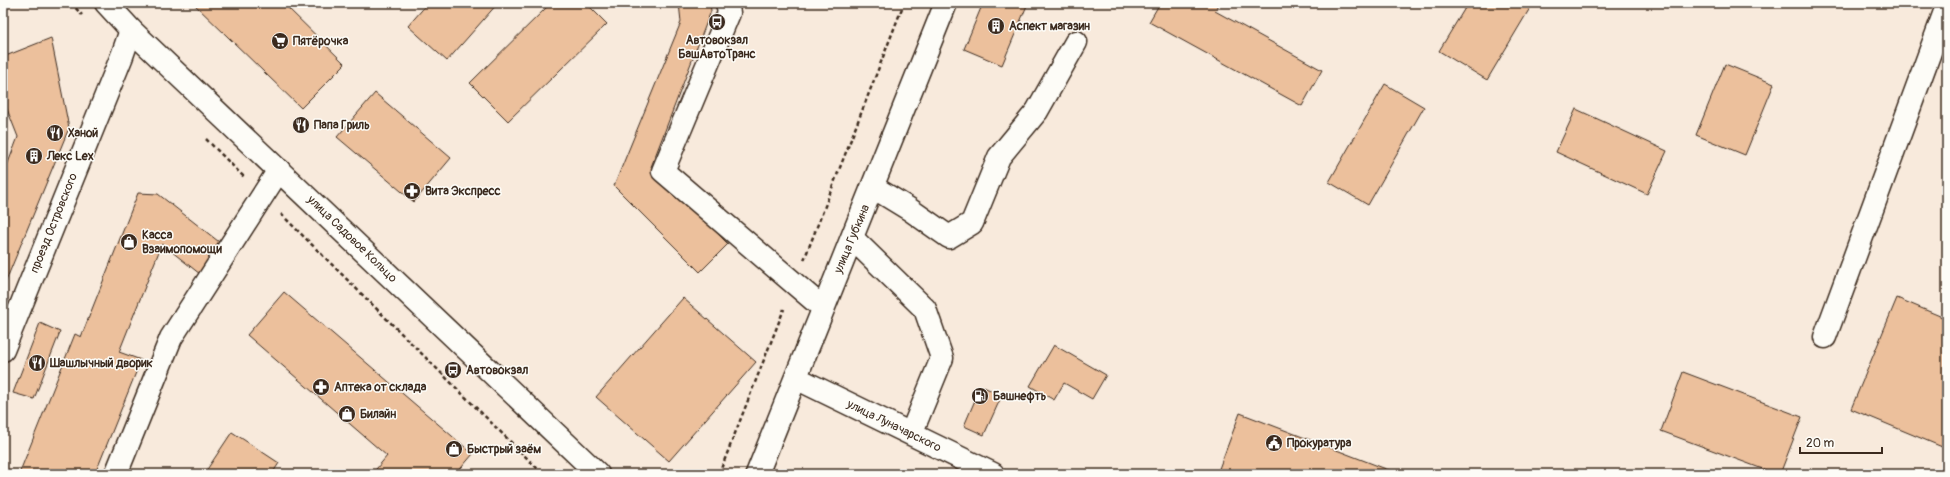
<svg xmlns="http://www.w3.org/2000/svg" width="1950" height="477" font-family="Pangolin,sans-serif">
<rect width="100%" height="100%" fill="#f8eadc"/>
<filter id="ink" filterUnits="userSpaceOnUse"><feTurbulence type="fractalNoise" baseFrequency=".025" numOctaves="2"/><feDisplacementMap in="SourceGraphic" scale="8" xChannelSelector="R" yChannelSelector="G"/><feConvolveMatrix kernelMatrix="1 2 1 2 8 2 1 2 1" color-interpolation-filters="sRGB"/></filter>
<g filter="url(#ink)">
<path fill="#ecc09c" stroke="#3b2a1e" d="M 193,3 L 283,3 L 345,64 L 301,108 Z
M 428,3 L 498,3 L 447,61 L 408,26 Z
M 551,3 L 586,3 L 607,24 L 508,121 L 470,83 Z
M 679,3 L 710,3 L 711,11 L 651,167 L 728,244 L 700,272 L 614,186 L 681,22 Z
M 983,3 L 1028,3 L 1002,65 L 964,49 Z
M 1160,3 L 1220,3 L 1215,11 L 1322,70 L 1302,106 L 1149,22 Z
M 1468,3 L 1533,3 L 1487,80 L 1439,51 Z
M 51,38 L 69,128 L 3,288 L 3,176 L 18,137 L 3,99 L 3,57 Z
M 1725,64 L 1774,84 L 1745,155 L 1696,135 Z
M 1385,84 L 1424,107 L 1368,205 L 1329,182 Z
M 375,93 L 451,158 L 414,202 L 337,137 Z
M 1576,109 L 1667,151 L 1647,194 L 1556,152 Z
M 138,193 L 158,194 L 223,245 L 200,274 L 162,244 L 119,352 L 141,360 L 95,474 L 19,474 L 75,334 L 81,337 Z
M 284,292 L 473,454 L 456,474 L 372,474 L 387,456 L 247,335 Z
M 683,298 L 756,362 L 669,461 L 596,397 Z
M 1897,298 L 1947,319 L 1947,449 L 1851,409 Z
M 40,323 L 60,332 L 34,399 L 13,393 Z
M 1054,345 L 1106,375 L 1092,399 L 1064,383 L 1054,400 L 1030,386 Z
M 1683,372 L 1802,417 L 1780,474 L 1776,474 L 1661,431 Z
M 981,386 L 1002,395 L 984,435 L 964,426 Z
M 1240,413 L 1399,474 L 1217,474 Z
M 232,432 L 279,463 L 272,474 L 204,474 Z"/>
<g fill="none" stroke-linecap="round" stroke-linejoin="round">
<g stroke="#3b2a1e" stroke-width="25">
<path id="minor" d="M 727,3 L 729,13 L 663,171 L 823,308
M 873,187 L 909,209 L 949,237 L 972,223 L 999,157 L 1037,111 L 1076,42
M 852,238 L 925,309 L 942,358 L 911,434
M 1825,337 L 1947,6
M 3,350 L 122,56 L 131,30
M 796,378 L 993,474
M 116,474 L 171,338 L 279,170
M 757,474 L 946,3"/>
</g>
<g stroke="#3b2a1e" stroke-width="25">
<path id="major" d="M 106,3 L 131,30 L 598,474"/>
</g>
<path stroke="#3b2a1e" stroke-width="2.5" stroke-dasharray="4 3" stroke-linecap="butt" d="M 71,3 L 82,15
M 206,139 L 245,178
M 281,214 L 543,474
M 804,260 L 904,3
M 719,474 L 784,309"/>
<use href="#minor" stroke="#fdfcf7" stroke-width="22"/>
<use href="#major" stroke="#fdfcf7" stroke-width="22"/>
</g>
</g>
<defs>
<g id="bus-disc" transform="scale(0.9)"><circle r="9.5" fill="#3b2a1e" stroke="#fdfcf7"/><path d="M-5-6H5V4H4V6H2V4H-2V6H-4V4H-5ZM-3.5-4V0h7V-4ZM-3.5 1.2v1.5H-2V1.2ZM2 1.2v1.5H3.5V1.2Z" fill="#fff"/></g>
<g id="building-disc" transform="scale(0.9)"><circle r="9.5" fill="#3b2a1e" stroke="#fdfcf7"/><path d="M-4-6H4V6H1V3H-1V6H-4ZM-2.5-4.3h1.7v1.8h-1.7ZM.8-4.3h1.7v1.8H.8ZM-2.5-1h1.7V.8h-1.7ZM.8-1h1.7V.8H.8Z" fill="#fff"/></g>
<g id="supermarket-disc" transform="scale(0.9)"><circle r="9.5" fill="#3b2a1e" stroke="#fdfcf7"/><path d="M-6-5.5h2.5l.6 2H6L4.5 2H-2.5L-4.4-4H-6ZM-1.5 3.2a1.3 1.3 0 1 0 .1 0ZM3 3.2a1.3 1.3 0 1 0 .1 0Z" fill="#fff"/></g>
<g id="restaurant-disc" transform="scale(0.9)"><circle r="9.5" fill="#3b2a1e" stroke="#fdfcf7"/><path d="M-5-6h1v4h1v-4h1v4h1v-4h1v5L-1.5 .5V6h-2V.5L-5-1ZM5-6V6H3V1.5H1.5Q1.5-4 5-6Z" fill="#fff"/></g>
<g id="pharmacy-disc" transform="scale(0.9)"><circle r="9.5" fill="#3b2a1e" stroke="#fdfcf7"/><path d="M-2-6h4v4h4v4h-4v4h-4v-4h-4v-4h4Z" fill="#fff"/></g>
<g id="shop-disc" transform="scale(0.9)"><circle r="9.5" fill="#3b2a1e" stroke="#fdfcf7"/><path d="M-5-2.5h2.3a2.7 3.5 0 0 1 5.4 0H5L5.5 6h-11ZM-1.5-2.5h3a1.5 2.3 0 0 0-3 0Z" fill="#fff"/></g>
<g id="fuel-disc" transform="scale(0.9)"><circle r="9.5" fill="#3b2a1e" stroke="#fdfcf7"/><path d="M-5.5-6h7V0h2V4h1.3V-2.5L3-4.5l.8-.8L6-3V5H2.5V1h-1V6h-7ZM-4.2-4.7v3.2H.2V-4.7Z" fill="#fff"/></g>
<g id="civic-disc" transform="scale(0.9)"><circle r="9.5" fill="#3b2a1e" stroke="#fdfcf7"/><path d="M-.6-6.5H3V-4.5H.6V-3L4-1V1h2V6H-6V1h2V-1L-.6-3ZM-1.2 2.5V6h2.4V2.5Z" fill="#fff"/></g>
</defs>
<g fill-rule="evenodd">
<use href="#bus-disc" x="717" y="22"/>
<use href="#building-disc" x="996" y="26"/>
<use href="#supermarket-disc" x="280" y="41"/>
<use href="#restaurant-disc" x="301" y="125"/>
<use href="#restaurant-disc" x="55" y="133"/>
<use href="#building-disc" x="34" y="156"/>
<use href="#pharmacy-disc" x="412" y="191"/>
<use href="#shop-disc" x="129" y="242"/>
<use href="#restaurant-disc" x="37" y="363"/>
<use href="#bus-disc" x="453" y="370"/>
<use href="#pharmacy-disc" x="321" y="387"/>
<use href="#fuel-disc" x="980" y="396"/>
<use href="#shop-disc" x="347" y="414"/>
<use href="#civic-disc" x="1274" y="443"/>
<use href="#shop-disc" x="454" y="449"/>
</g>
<g text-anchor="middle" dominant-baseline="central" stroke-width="3" stroke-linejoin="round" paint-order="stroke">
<g font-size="12" font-weight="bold" fill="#3b2a1e" stroke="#fdfcf7" text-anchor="start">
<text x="1009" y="26">Аспект магазин</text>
<text x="717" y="40" text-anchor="middle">Автовокзал<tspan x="717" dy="14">БашАвтоТранс</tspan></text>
<text x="293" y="41">Пятёрочка</text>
<text x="314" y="125">Папа Гриль</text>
<text x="68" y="133">Ханой</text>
<text x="47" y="156">Лекс Lex</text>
<text x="425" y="191">Вита Экспресс</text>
<text x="142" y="235">Касса<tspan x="142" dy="14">Взаимопомощи</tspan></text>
<text x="50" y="363">Шашлычный дворик</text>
<text x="466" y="370">Автовокзал</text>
<text x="334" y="387">Аптека от склада</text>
<text x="993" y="396">Башнефть</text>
<text x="360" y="414">Билайн</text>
<text x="1287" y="443">Прокуратура</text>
<text x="467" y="449">Быстрый заём</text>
</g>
<g font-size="12" fill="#3b2a1e" stroke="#fdfcf7">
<text transform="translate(54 223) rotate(-68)">проезд Островского</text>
<text transform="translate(352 239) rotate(44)">улица Садовое Кольцо</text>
<text transform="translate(852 239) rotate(-67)">улица Губкина</text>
<text transform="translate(894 426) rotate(26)">улица Луначарского</text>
</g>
</g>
<rect width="1950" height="477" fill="none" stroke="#fdfcf7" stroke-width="16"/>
<rect x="8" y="8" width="1934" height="461" fill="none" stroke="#3b2a1e" stroke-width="1.5" filter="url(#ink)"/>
<path d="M1800 447v6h82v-6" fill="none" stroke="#3b2a1e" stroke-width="2"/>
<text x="1806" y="447" font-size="12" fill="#3b2a1e" stroke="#fdfcf7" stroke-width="3" paint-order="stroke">20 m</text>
</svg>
